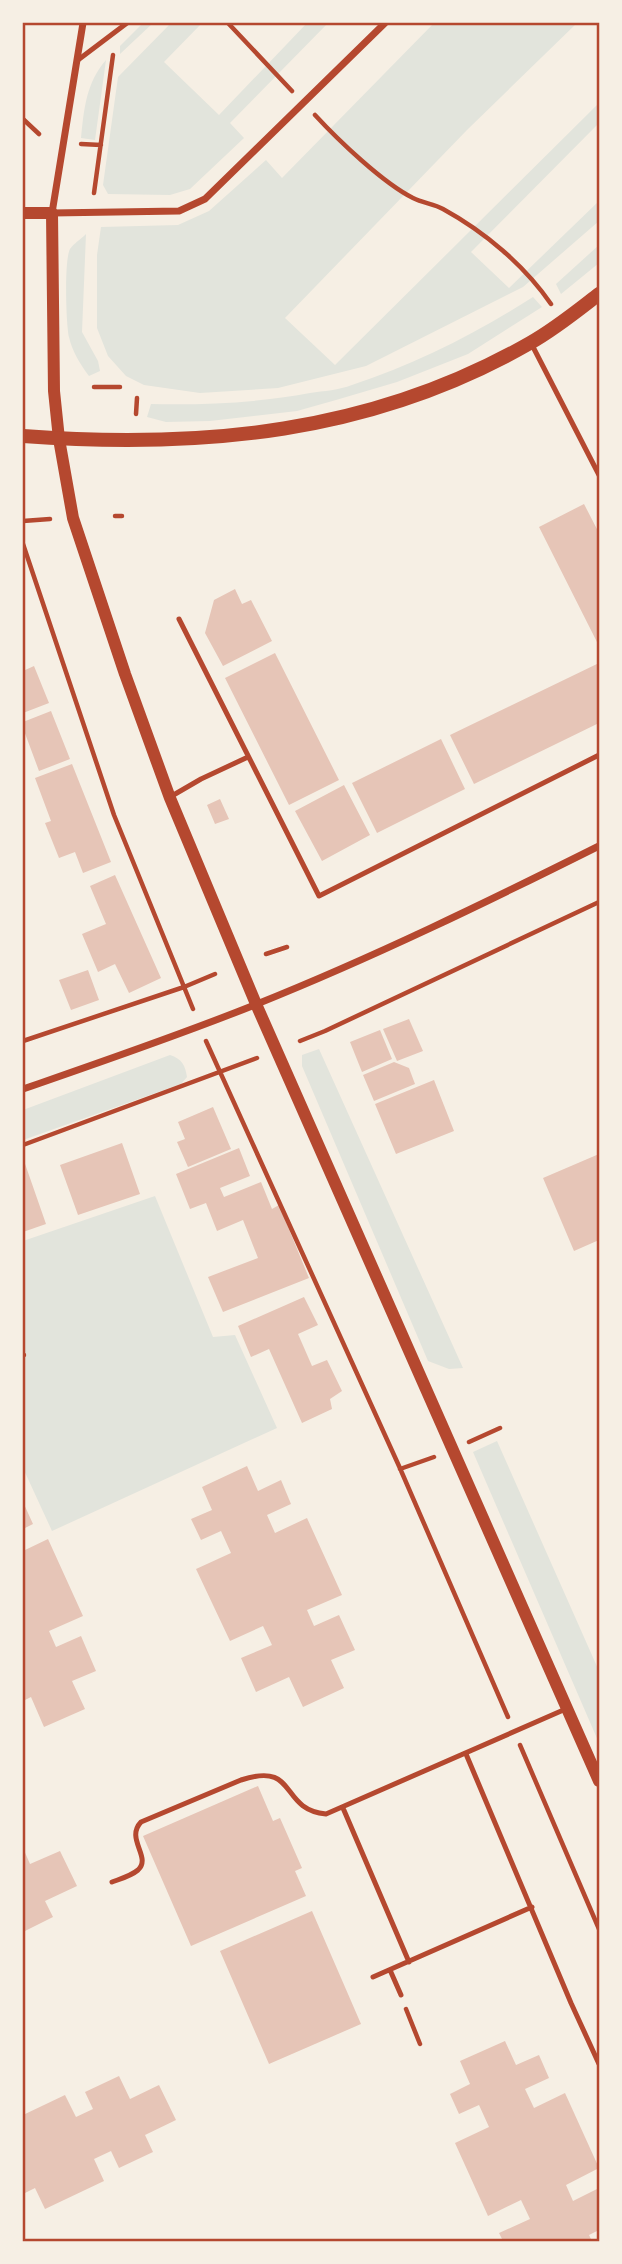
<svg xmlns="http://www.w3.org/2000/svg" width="622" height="2264" font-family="'Open Sans',sans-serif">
<rect width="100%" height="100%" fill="#f6efe4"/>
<path fill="#e2e4dc" d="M 143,23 L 153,23 L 120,54 L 120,46 Z
M 171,23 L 202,23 L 164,62 L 219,115 L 307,23 L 328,23 L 230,123 L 244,138 L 190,189 L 170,195 L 108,194 L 103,185 L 118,77 Z
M 434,23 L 577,23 L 467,130 L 285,318 L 335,365 L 599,103 L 599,123 L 471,252 L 509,288 L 599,201 L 599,221 L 523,287 L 366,366 L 278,388 L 200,393 L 144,385 L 126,376 L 108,356 L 97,328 L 97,255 L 101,227 L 178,225 L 209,211 L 266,160 L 282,178 Z
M 106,60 L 95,140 L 81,138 C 84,109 86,83 106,60 Z
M 86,234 L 82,332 L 98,361 L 100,371 L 89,376 C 80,364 72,351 69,337 C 66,324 64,260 70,249 C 73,244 81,239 86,234 Z
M 599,245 L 599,263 L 561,294 L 556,284 Z
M 533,297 L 542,307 L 468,354 L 397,382 L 336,400 L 297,411 L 210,421 L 166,422 L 147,417 L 151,404 C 205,405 257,403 310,393 C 324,391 339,390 352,385 C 416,364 477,333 533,297 Z
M 319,1049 L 463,1368 L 449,1369 L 428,1361 L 302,1066 L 302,1055 Z
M 170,1055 C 182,1059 185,1065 187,1077 L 181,1084 L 23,1140 L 23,1110 Z
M 155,1196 L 213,1337 L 235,1335 L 277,1428 L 52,1531 L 23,1468 L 23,1241 Z
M 497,1441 L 599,1671 L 599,1743 L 473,1452 Z"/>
<path fill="#e6c5b7" d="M 584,504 L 599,533 L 599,646 L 539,527 Z
M 235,589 L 242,604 L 251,600 L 272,641 L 223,666 L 205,633 L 214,600 Z
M 275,653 L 339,780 L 289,805 L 225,678 Z
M 599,663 L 599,723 L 474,784 L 450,735 Z
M 34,666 L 49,703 L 23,713 L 23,671 Z
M 51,711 L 70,759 L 39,771 L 23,728 L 23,722 Z
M 441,739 L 465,789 L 377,833 L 352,783 Z
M 72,764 L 111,862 L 83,873 L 75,852 L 59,858 L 45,823 L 51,821 L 35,778 Z
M 344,785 L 370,835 L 322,861 L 295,811 Z
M 220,799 L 229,819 L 215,824 L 207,805 Z
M 115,875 L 161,978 L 129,993 L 115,964 L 98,972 L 82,934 L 106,924 L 90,886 Z
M 88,970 L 99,1000 L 71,1010 L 59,980 Z
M 409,1019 L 423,1051 L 397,1061 L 383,1029 Z
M 380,1030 L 392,1059 L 362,1072 L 350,1042 Z
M 394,1062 L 409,1068 L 415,1084 L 374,1101 L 363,1075 Z
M 434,1080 L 454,1131 L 396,1154 L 375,1104 Z
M 213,1107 L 231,1149 L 188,1167 L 177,1142 L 185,1139 L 178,1122 Z
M 122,1143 L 140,1194 L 78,1215 L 60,1165 Z
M 239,1148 L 250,1176 L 220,1188 L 224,1197 L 261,1182 L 272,1209 L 279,1205 L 309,1278 L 223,1312 L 208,1277 L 258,1258 L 243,1220 L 217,1231 L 206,1203 L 190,1209 L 176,1174 Z
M 599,1154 L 599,1240 L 574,1251 L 543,1178 Z
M 23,1158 L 46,1224 L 23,1232 Z
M 304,1297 L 318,1325 L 298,1334 L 312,1366 L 327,1360 L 342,1391 L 330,1399 L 332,1409 L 302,1423 L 269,1349 L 251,1357 L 238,1326 Z
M 247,1466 L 258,1491 L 281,1480 L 291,1504 L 267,1515 L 275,1533 L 307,1518 L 342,1595 L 307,1610 L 314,1626 L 339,1615 L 355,1650 L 331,1660 L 344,1688 L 303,1707 L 289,1677 L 256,1692 L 241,1658 L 272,1645 L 263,1626 L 230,1641 L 196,1569 L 231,1553 L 221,1531 L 201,1540 L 191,1519 L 212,1510 L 202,1487 Z
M 23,1502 L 33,1524 L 23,1529 Z
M 48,1539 L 83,1616 L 49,1631 L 56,1647 L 81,1636 L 96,1671 L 72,1681 L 85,1709 L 44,1727 L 31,1697 L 23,1701 L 23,1551 Z
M 258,1786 L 273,1821 L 280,1818 L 302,1868 L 295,1871 L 306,1896 L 191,1946 L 143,1836 Z
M 23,1848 L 30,1864 L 60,1851 L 77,1886 L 45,1901 L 53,1917 L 23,1932 Z
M 312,1911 L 361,2024 L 269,2064 L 220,1951 Z
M 505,2041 L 516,2065 L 539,2055 L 549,2078 L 525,2089 L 534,2108 L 565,2093 L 599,2168 L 566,2185 L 573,2201 L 597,2189 L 599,2230 L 589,2235 L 592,2241 L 503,2241 L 499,2233 L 530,2219 L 521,2200 L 488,2216 L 455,2143 L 489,2127 L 479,2105 L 459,2114 L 450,2094 L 470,2084 L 460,2061 Z
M 119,2076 L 130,2099 L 159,2085 L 176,2120 L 145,2135 L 153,2152 L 119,2168 L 111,2151 L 94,2159 L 104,2181 L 45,2209 L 35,2188 L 23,2194 L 23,2115 L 65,2095 L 76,2117 L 93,2109 L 85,2092 Z"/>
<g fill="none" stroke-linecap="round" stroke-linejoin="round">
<path stroke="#b5482f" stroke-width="4.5" d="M 228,23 L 292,91
M 315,115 C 338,140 383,183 413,198 C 423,203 434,204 443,209 C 485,232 524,265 551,304
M 23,119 L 39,134
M 81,144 L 101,145
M 94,193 L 113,55
M 94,387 L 120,387
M 136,414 L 137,398
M 115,516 L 122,516
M 23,521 L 50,519
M 23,544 L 114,815 L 193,1009
M 266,954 L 287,947
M 23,1041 L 184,987 L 215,974
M 206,1041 L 399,1466 L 508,1717
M 300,1041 L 325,1031 L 599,902
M 23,1145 L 257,1058
M 23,1355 L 24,1355
M 469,1442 L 500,1428
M 400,1469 L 434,1457
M 520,1745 L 599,1929
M 406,2009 L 420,2044"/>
<path stroke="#b5482f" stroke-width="5" d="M 78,60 L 127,23
M 531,343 L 599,475
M 179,619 L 319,896 L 599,755
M 170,797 L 201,779 L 248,757
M 466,1754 L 571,2003 L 599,2064
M 343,1808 L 409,1962
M 112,1882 C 120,1879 131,1876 138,1870 C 152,1857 125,1839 141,1822 L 241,1780 C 299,1761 278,1809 326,1814 L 568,1708
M 390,1970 L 401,1995
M 373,1977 L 532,1907"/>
<path stroke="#b5482f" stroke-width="7" d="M 83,23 L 52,213 L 179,211 L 205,199 L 385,23
M 23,1089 C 101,1062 180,1035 257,1004 C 374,957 487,902 599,846"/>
<path stroke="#b5482f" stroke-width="12" d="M 23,213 L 52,213 L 54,391 L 59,439 L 73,518 L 125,674 L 170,798 L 256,1004 L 599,1781"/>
<path stroke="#b5482f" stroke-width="14" d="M 23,436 C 202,449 371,434 530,343 C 555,329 577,311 599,294"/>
</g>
<rect width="622" height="2264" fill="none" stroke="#f6efe4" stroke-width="49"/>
<rect x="24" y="24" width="574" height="2216" fill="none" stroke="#b5482f" stroke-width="2.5"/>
</svg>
